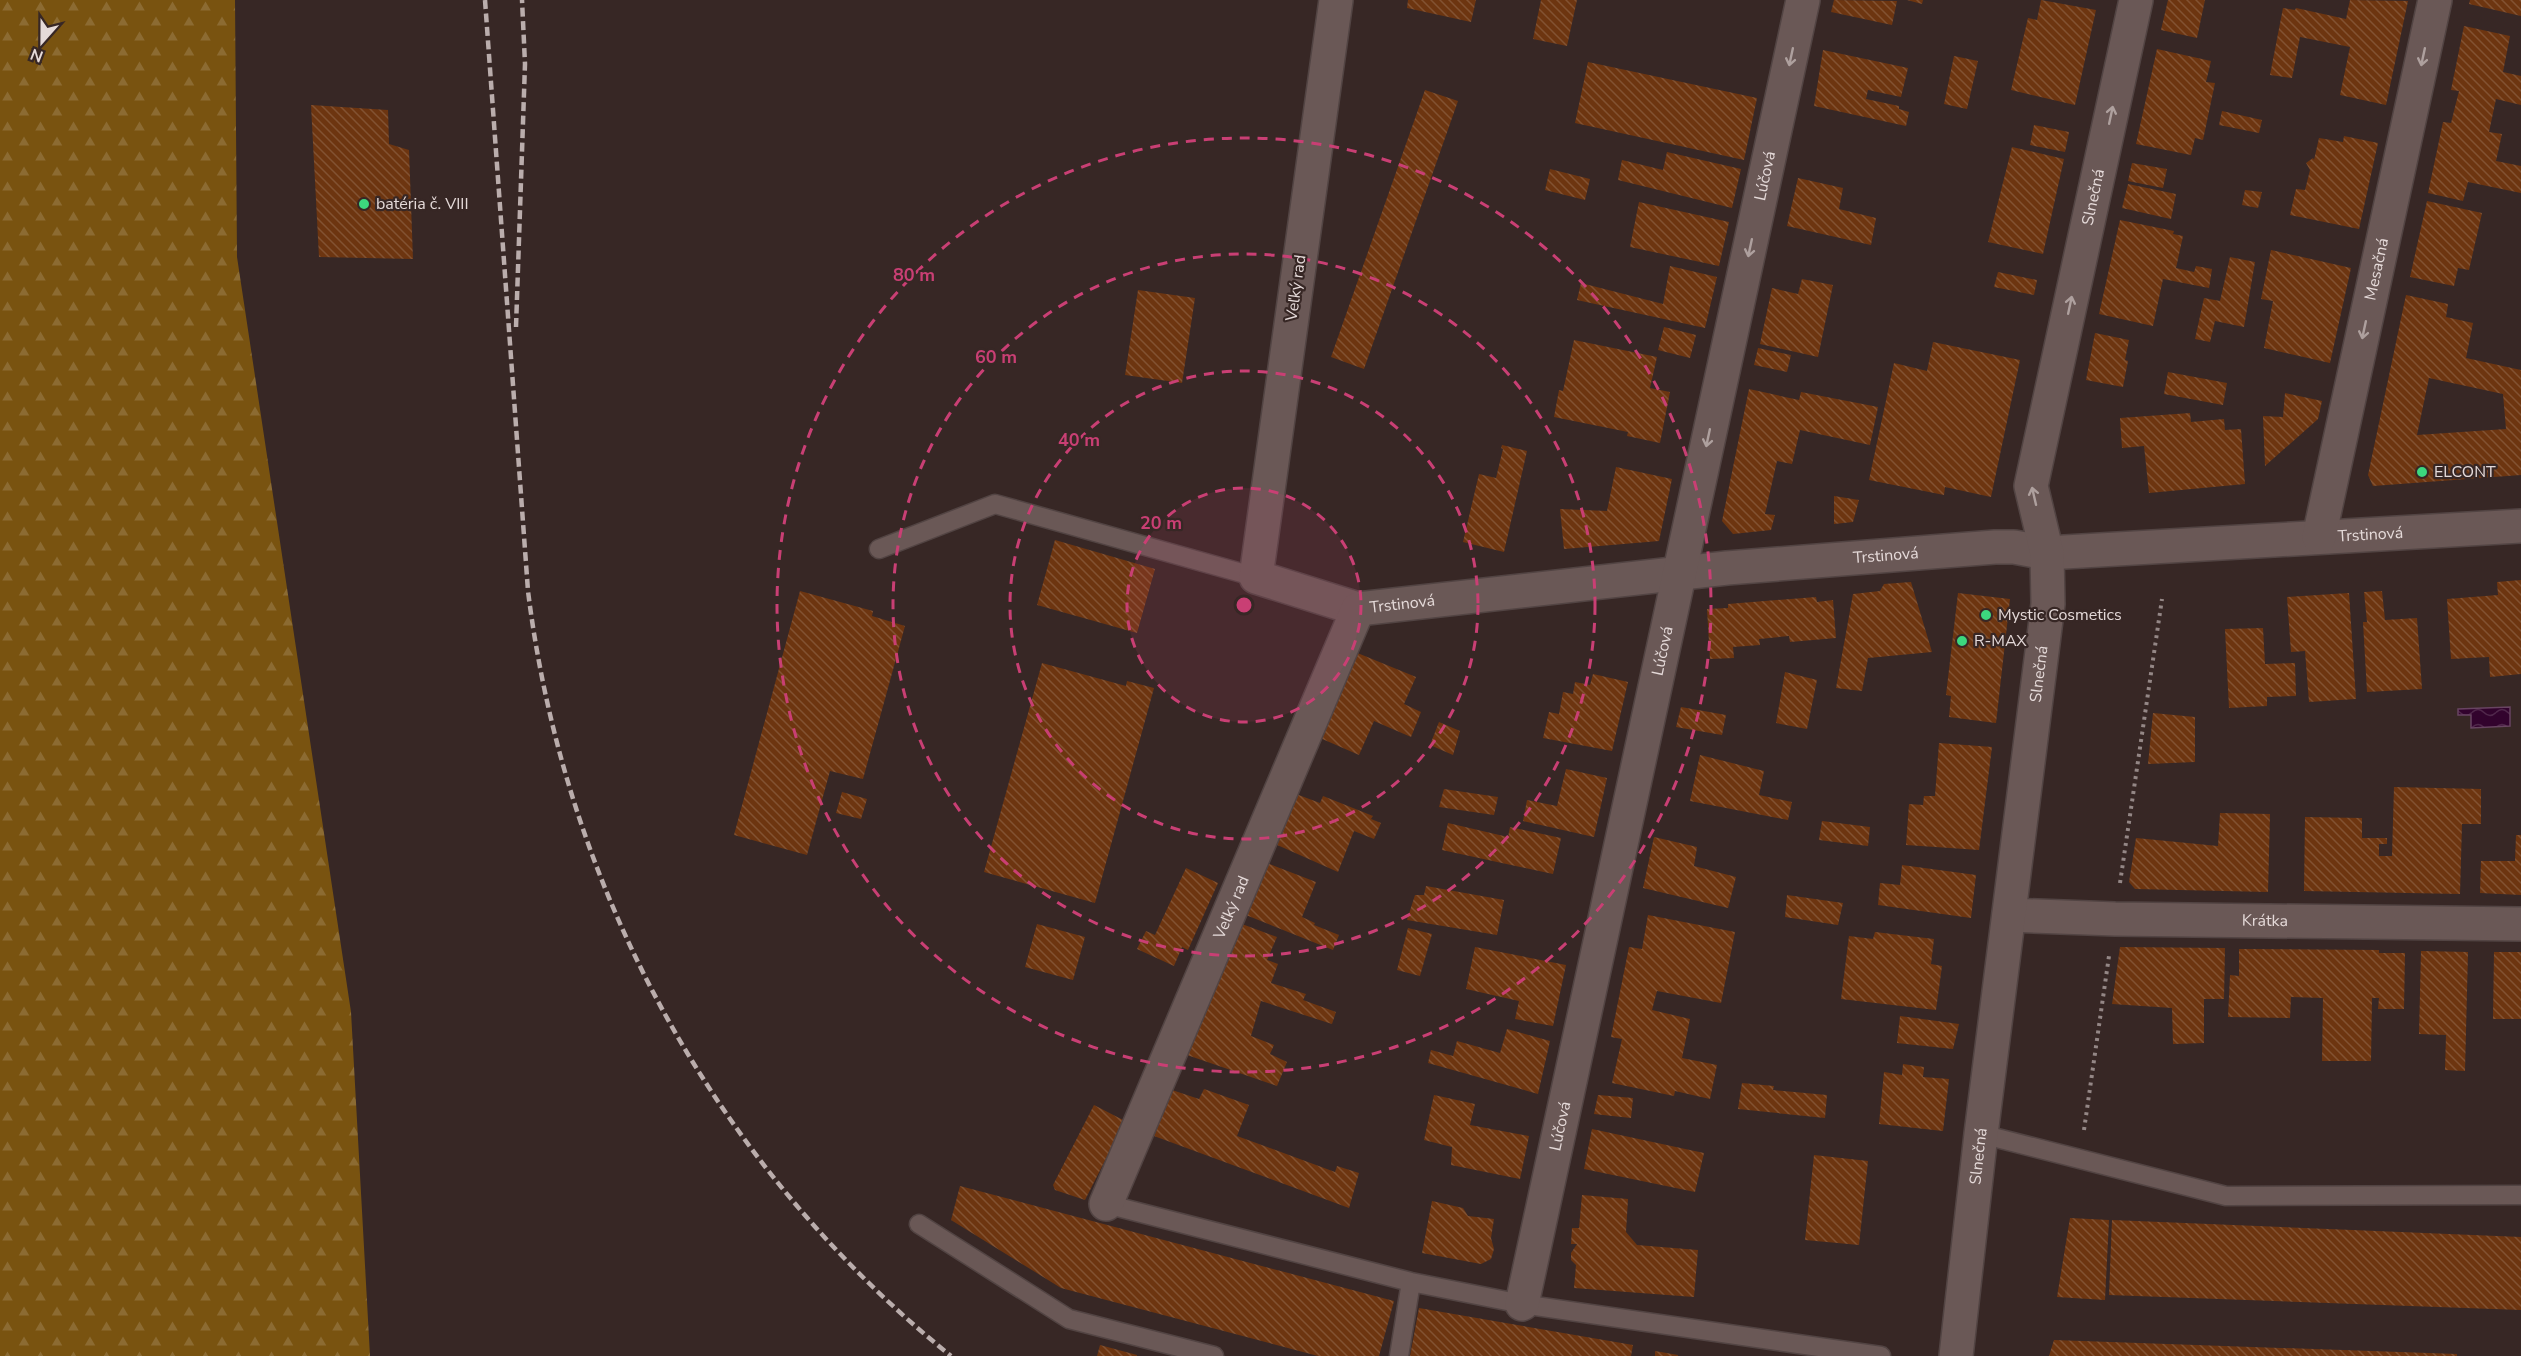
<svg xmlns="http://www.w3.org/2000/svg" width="2521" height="1356" font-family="'Nunito Sans',sans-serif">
<defs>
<pattern id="forest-firs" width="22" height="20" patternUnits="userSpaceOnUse" patternTransform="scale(1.5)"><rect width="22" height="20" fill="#795310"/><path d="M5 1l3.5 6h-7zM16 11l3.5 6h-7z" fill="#8c6b32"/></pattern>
<pattern id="water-waves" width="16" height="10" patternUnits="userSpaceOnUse" patternTransform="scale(1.5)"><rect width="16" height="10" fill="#32032d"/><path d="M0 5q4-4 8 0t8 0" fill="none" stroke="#50274b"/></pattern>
<pattern id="building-back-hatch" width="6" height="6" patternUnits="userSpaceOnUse" patternTransform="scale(1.5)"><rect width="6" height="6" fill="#6d3510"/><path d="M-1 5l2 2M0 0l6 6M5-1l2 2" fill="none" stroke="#825232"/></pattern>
</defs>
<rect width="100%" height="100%" fill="#372725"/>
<path fill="url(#forest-firs)" d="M 0,0 L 235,0 L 237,257 L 351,1012 L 370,1356 L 0,1356 Z"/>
<path fill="url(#water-waves)" stroke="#684461" stroke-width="1.5" d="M 2510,707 L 2510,726 L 2471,728 L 2471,715 L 2458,715 L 2458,709 Z"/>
<path fill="url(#building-back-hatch)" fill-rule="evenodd" d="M 1408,0 L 1476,0 L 1471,22 L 1407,8 Z
M 1541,0 L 1577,0 L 1567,46 L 1533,39 Z
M 1834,0 L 1897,1 L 1892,25 L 1831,12 Z
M 1907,0 L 1923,0 L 1922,4 Z
M 2041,0 L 2096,10 L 2075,105 L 2011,90 L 2028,18 L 2037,20 Z
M 2168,0 L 2205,0 L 2197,38 L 2161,30 Z
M 2350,0 L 2408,1 L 2386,105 L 2340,95 L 2350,47 L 2300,37 L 2292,78 L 2270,75 L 2283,8 L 2295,10 L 2296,8 L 2346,19 Z
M 2470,0 L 2521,0 L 2521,16 L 2469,4 Z
M 2464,26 L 2510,36 L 2503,72 L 2521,76 L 2521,105 L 2496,99 L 2489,132 L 2502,134 L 2496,161 L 2521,166 L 2521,193 L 2468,182 L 2463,201 L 2428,193 L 2443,122 L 2451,123 L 2459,91 L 2451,90 Z
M 2157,49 L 2211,61 L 2206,82 L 2215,83 L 2203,140 L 2195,138 L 2191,155 L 2136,144 Z
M 1823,50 L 1908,68 L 1901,97 L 1868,90 L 1866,99 L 1899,106 L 1899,109 L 1909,112 L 1906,126 L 1814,106 Z
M 1954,56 L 1978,61 L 1967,109 L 1944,104 Z
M 1588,62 L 1757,98 L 1744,160 L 1575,123 Z
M 1425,90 L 1458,101 L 1364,369 L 1331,357 Z
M 311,105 L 388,110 L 389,144 L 409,150 L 413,259 L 319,257 Z
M 2222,111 L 2262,120 L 2259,133 L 2219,125 Z
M 2034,125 L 2069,132 L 2065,152 L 2030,145 Z
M 2344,136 L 2378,143 L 2359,229 L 2290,215 L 2296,189 L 2305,190 L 2310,170 L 2306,163 L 2313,158 L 2314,160 L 2319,138 L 2343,142 Z
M 2012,147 L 2064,159 L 2043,254 L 1988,242 Z
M 1667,152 L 1741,169 L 1732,208 L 1618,180 L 1622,160 L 1663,170 Z
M 2132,163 L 2167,169 L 2163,188 L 2128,181 Z
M 1550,169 L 1590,179 L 1585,200 L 1545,190 Z
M 1798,178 L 1843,188 L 1839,209 L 1876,218 L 1871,245 L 1787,226 Z
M 2128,184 L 2176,194 L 2171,219 L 2122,208 Z
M 2245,190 L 2262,192 L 2258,208 L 2242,205 Z
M 2427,201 L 2482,213 L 2469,270 L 2458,268 L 2454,286 L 2410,277 Z
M 1639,202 L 1729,222 L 1719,266 L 1630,247 Z
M 2120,220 L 2174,231 L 2173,234 L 2183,236 L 2176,268 L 2194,272 L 2196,266 L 2212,269 L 2209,288 L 2163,279 L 2153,326 L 2099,314 Z
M 2271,250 L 2351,268 L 2330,363 L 2264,348 L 2273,301 L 2261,299 Z
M 2230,257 L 2255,262 L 2244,327 L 2215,321 L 2210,342 L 2195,339 L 2204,298 L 2220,301 Z
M 1670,266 L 1717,277 L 1705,328 L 1577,300 L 1581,283 L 1663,304 Z
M 1998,272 L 2037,280 L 2034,295 L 1994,287 Z
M 1802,279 L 1833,285 L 1818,357 L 1760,344 L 1772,288 L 1798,294 Z
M 1138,290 L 1195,298 L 1182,383 L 1125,375 Z
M 2406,295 L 2448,304 L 2446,317 L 2473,323 L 2466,358 L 2521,370 L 2521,475 L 2373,486 L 2368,475 ZM 2429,378 L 2503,394 L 2506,429 L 2417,435 Z
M 1664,327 L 1696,335 L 1690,358 L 1658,350 Z
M 2095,333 L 2129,340 L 2125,360 L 2128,361 L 2123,387 L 2086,380 Z
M 1574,340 L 1657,357 L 1650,388 L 1670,392 L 1660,443 L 1627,436 L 1628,432 L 1554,417 L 1559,390 L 1563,391 Z
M 1933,342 L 2020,360 L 1991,497 L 1945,487 L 1944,495 L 1869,480 L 1894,363 L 1927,371 Z
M 1758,348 L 1791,355 L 1787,372 L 1754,365 Z
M 2168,372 L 2227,383 L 2223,405 L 2164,394 Z
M 1749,389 L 1799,400 L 1801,392 L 1878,407 L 1870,445 L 1800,430 L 1792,464 L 1777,461 L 1765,514 L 1775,515 L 1771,530 L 1733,534 L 1722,521 Z
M 2285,393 L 2322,401 L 2318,419 L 2265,466 L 2263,416 L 2283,417 Z
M 2190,413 L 2191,422 L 2224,419 L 2225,430 L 2241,429 L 2245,484 L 2149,493 L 2144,446 L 2122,448 L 2120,418 Z
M 1502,445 L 1527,451 L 1504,552 L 1463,542 L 1479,474 L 1496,478 L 1503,449 L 1501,448 Z
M 1616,467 L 1672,479 L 1659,541 L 1564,549 L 1560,509 L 1607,511 Z
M 1834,496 L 1859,500 L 1853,522 L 1834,524 Z
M 1055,540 L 1155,569 L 1137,633 L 1037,605 Z
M 2521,580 L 2521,674 L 2490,677 L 2489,657 L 2451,659 L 2447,599 L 2498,595 L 2497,582 Z
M 1911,582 L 1932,652 L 1868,658 L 1862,691 L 1836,688 L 1853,594 L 1880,591 L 1884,584 Z
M 800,591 L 873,611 L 872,616 L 905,626 L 863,779 L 830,771 L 807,855 L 734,835 Z
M 2382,591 L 2385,620 L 2417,618 L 2422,689 L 2367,692 L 2363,622 L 2367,622 L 2364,592 Z
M 1958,593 L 2010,599 L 1996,723 L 1949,717 L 1951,696 L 1946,695 Z
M 2349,593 L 2356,699 L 2309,702 L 2305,651 L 2291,652 L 2287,597 Z
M 1816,597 L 1817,602 L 1833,600 L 1836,638 L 1790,642 L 1789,636 L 1759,639 L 1760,645 L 1733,647 L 1734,658 L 1710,659 L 1707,609 L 1728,608 L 1728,604 Z
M 2263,628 L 2265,664 L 2295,663 L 2296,696 L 2267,697 L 2267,706 L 2229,708 L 2225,629 Z
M 1355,652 L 1416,677 L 1404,704 L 1421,712 L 1411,737 L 1374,721 L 1359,755 L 1320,738 Z
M 1042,663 L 1126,686 L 1127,681 L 1154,688 L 1095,903 L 984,872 Z
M 1785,672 L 1817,680 L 1807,729 L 1776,723 Z
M 1593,674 L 1628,682 L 1612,751 L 1543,738 L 1549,712 L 1559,714 L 1563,692 L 1573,694 L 1575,682 L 1590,685 Z
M 1681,707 L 1726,715 L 1722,735 L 1676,727 Z
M 2153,713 L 2195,717 L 2195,762 L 2148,764 Z
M 1439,722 L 1460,731 L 1453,755 L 1430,745 Z
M 1939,743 L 1992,747 L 1979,850 L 1906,845 L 1909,804 L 1923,805 L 1924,796 L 1935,796 Z
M 1700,755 L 1764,771 L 1759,795 L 1792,802 L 1788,820 L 1690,801 Z
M 1566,769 L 1607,778 L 1594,837 L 1523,821 L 1527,800 L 1557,806 Z
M 2394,787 L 2481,789 L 2481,824 L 2462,824 L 2460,894 L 2304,891 L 2305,817 L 2362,818 L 2362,838 L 2387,838 L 2387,844 L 2379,844 L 2379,856 L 2392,856 Z
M 1444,789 L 1498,797 L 1494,815 L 1439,807 Z
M 842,792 L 867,799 L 861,819 L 836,813 Z
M 1296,794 L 1320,803 L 1323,796 L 1373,816 L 1371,819 L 1381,823 L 1374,839 L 1354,831 L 1338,872 L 1275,844 Z
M 2220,813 L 2270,814 L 2268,892 L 2135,889 L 2129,882 L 2136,838 L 2218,846 Z
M 1822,821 L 1870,827 L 1868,846 L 1819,840 Z
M 1448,823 L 1508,837 L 1510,827 L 1561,838 L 1553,874 L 1442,850 Z
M 2516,835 L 2521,835 L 2521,895 L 2480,893 L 2481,861 L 2515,861 Z
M 1654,837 L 1697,847 L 1694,866 L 1736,877 L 1728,908 L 1643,888 Z
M 1267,863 L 1316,882 L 1302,917 L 1315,923 L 1314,925 L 1339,935 L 1333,950 L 1246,915 Z
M 1902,865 L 1976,875 L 1971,918 L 1878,905 L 1880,883 L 1900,885 Z
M 1186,868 L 1218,883 L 1188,950 L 1182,947 L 1174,966 L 1137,949 L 1146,931 L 1155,935 Z
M 1426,886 L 1504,900 L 1497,935 L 1407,920 L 1415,895 L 1424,895 Z
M 1787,895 L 1843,903 L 1838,925 L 1785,917 Z
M 1648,915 L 1735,932 L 1721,1003 L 1657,991 L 1652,1010 L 1690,1019 L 1682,1058 L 1717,1065 L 1710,1099 L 1675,1091 L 1674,1096 L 1612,1083 L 1622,1039 L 1611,1037 L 1629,947 L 1642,949 Z
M 1037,924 L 1085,937 L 1073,980 L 1025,967 Z
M 1242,924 L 1277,937 L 1267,960 L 1278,964 L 1271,983 L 1306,994 L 1303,1000 L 1336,1012 L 1332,1024 L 1261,1001 L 1251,1036 L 1274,1045 L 1270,1054 L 1287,1062 L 1277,1086 L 1187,1055 Z
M 1408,928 L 1432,934 L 1420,976 L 1397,970 Z
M 1875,932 L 1934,939 L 1931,964 L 1942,966 L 1936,1010 L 1841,999 L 1849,936 L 1873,939 Z
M 1475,947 L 1566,965 L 1553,1026 L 1515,1019 L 1519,1001 L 1466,989 Z
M 2120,947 L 2225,948 L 2224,999 L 2204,999 L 2204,1043 L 2173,1044 L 2172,1008 L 2112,1004 Z
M 2239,949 L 2379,950 L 2379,953 L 2405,953 L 2404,1009 L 2378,1009 L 2379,998 L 2372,998 L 2371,1061 L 2322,1061 L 2323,998 L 2291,997 L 2290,1018 L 2228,1017 L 2230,975 L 2239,976 Z
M 2421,951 L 2468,952 L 2465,1071 L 2445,1070 L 2446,1035 L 2419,1034 Z
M 2494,952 L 2521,952 L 2521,1019 L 2493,1019 Z
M 1900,1016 L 1959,1024 L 1953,1049 L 1897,1043 Z
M 1507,1029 L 1550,1041 L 1538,1094 L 1428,1063 L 1431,1050 L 1453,1056 L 1457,1041 L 1500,1053 Z
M 1903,1064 L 1924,1067 L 1923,1077 L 1949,1079 L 1943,1131 L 1879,1124 L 1884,1072 L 1902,1075 Z
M 1742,1083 L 1774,1086 L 1773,1090 L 1827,1095 L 1825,1118 L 1738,1109 Z
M 1204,1089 L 1249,1105 L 1237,1136 L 1335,1172 L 1337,1166 L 1359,1173 L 1349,1208 L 1154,1136 L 1172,1090 L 1199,1099 Z
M 1434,1095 L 1475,1104 L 1470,1125 L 1529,1136 L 1520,1179 L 1451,1165 L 1452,1147 L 1424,1140 Z
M 1598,1095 L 1633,1098 L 1631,1118 L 1594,1114 Z
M 1094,1105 L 1125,1121 L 1085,1200 L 1055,1190 L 1053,1185 Z
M 1592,1129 L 1704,1153 L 1695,1192 L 1584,1169 Z
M 1814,1155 L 1868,1161 L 1859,1245 L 1805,1240 Z
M 960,1186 L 1394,1301 L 1379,1356 L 1318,1356 L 1061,1288 L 951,1220 Z
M 1582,1195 L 1628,1199 L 1626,1232 L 1637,1245 L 1698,1250 L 1694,1297 L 1574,1288 L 1576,1265 L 1571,1260 L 1571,1253 L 1577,1244 L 1571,1244 L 1572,1228 L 1579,1228 Z
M 1432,1201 L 1463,1208 L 1468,1216 L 1494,1219 L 1491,1238 L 1494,1249 L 1491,1259 L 1481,1264 L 1422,1253 Z
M 2070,1218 L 2109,1220 L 2105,1300 L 2057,1297 Z
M 2112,1220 L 2521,1237 L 2521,1310 L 2109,1295 Z
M 1419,1308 L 1633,1345 L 1631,1356 L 1410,1356 Z
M 2054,1340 L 2457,1354 L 2457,1356 L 2049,1356 Z
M 1100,1345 L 1137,1355 L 1137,1356 L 1097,1356 Z
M 1655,1351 L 1678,1355 L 1678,1356 L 1655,1356 Z"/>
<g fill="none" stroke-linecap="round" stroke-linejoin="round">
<g stroke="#524443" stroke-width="21">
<path id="service" d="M 879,549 L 995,504 L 1256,577
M 1981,1134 L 2226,1196 L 2521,1195
M 1106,1204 L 1411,1282 L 1522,1304 L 1881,1356
M 919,1224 L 1069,1319 L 1214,1356
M 1399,1356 L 1411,1282"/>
</g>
<g stroke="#524443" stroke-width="36">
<g id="minor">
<path id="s1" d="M 1336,0 L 1256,577 L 1358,609 L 1727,568 L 1995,547 L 2014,547 L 2047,553 L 2521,526"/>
<path id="s2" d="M 2319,537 L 2435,0"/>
<path id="s3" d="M 2009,915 L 2115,919 L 2521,924"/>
<path id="s4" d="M 1106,1204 L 1358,609"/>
<path id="s5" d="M 1522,1304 L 1803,0"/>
<path id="s6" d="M 1956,1356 L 1981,1134 L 2048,604 L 2047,553 L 2031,486 L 2136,0"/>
</g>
</g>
<path stroke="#948786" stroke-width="4" stroke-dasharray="3 4.5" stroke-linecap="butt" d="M 2120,883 L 2162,599
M 2084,1130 L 2109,956"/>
<use href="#service" stroke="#6a5856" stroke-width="18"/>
<use href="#minor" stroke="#6a5856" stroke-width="33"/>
<path stroke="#baadac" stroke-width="4.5" stroke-dasharray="9 4.5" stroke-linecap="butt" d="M 485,0 L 528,591 C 565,890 716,1167 951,1356
M 516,327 L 525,64 L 522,0"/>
</g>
<defs><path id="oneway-shaft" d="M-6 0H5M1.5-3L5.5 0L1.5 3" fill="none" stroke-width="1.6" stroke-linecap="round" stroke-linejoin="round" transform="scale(1.5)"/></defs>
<g stroke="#aea09e">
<use href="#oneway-shaft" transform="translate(1791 57) rotate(102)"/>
<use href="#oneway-shaft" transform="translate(2423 57) rotate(102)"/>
<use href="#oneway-shaft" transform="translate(2111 115) rotate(-78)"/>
<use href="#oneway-shaft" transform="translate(1750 248) rotate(102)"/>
<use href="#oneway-shaft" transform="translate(2070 305) rotate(-78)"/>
<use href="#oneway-shaft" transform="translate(2364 330) rotate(102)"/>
<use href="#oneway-shaft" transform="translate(1708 438) rotate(102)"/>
<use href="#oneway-shaft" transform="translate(2034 496) rotate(-103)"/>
</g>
<circle cx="1244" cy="605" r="117" fill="#c93f74" fill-opacity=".12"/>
<g fill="none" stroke="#c93f74" stroke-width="3" stroke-dasharray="10 8">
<circle cx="1244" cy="605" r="117"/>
<circle cx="1244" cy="605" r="234"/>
<circle cx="1244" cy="605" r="351"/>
<circle cx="1244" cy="605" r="467"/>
</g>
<g fill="#3cd77e" stroke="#372725" stroke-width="2">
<circle cx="364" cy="204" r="6"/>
<circle cx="2422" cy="472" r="6"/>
<circle cx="1986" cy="615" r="6"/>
<circle cx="1962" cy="641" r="6"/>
</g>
<g text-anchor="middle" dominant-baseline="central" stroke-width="4.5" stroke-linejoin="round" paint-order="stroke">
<g font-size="16" fill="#e5dad9" stroke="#372725">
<text stroke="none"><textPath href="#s5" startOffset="1154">Lúčová</textPath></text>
<text stroke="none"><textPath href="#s6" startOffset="1173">Slnečná</textPath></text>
<text stroke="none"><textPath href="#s2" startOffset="274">Mesačná</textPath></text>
<text transform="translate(1296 288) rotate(-82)">Veľký rad</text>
<text stroke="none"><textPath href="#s1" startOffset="1706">Trstinová</textPath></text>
<text stroke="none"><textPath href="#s1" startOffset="1220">Trstinová</textPath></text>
<text stroke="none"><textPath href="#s1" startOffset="734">Trstinová</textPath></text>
<text stroke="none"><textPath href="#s5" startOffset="668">Lúčová</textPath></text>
<text stroke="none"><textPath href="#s6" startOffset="687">Slnečná</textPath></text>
<text stroke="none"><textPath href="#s4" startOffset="322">Veľký rad</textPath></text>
<text stroke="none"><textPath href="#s3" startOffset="256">Krátka</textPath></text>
<text stroke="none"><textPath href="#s5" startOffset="182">Lúčová</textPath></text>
<text stroke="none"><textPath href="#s6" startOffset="201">Slnečná</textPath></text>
</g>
<g font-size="16" fill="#e5dad9" stroke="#372725" text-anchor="start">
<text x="376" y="204">batéria č. VIII</text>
<text x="2434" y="472">ELCONT</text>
<text x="1998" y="615">Mystic Cosmetics</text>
<text x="1974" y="641">R-MAX</text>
</g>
</g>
<circle cx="1244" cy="605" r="9" fill="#c93f74" stroke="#372725" stroke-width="3"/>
<g font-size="18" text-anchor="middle" font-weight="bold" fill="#c93f74" stroke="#372725" stroke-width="4.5" stroke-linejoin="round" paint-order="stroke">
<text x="914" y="281">80 m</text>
<text x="996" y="363">60 m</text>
<text x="1079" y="446">40 m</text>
<text x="1161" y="529">20 m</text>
</g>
<g transform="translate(42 42) rotate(201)" stroke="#372725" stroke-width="4.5" paint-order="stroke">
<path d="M0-4.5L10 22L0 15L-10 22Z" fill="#e5dad9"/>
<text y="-9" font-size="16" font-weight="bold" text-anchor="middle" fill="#e5dad9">N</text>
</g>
</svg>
